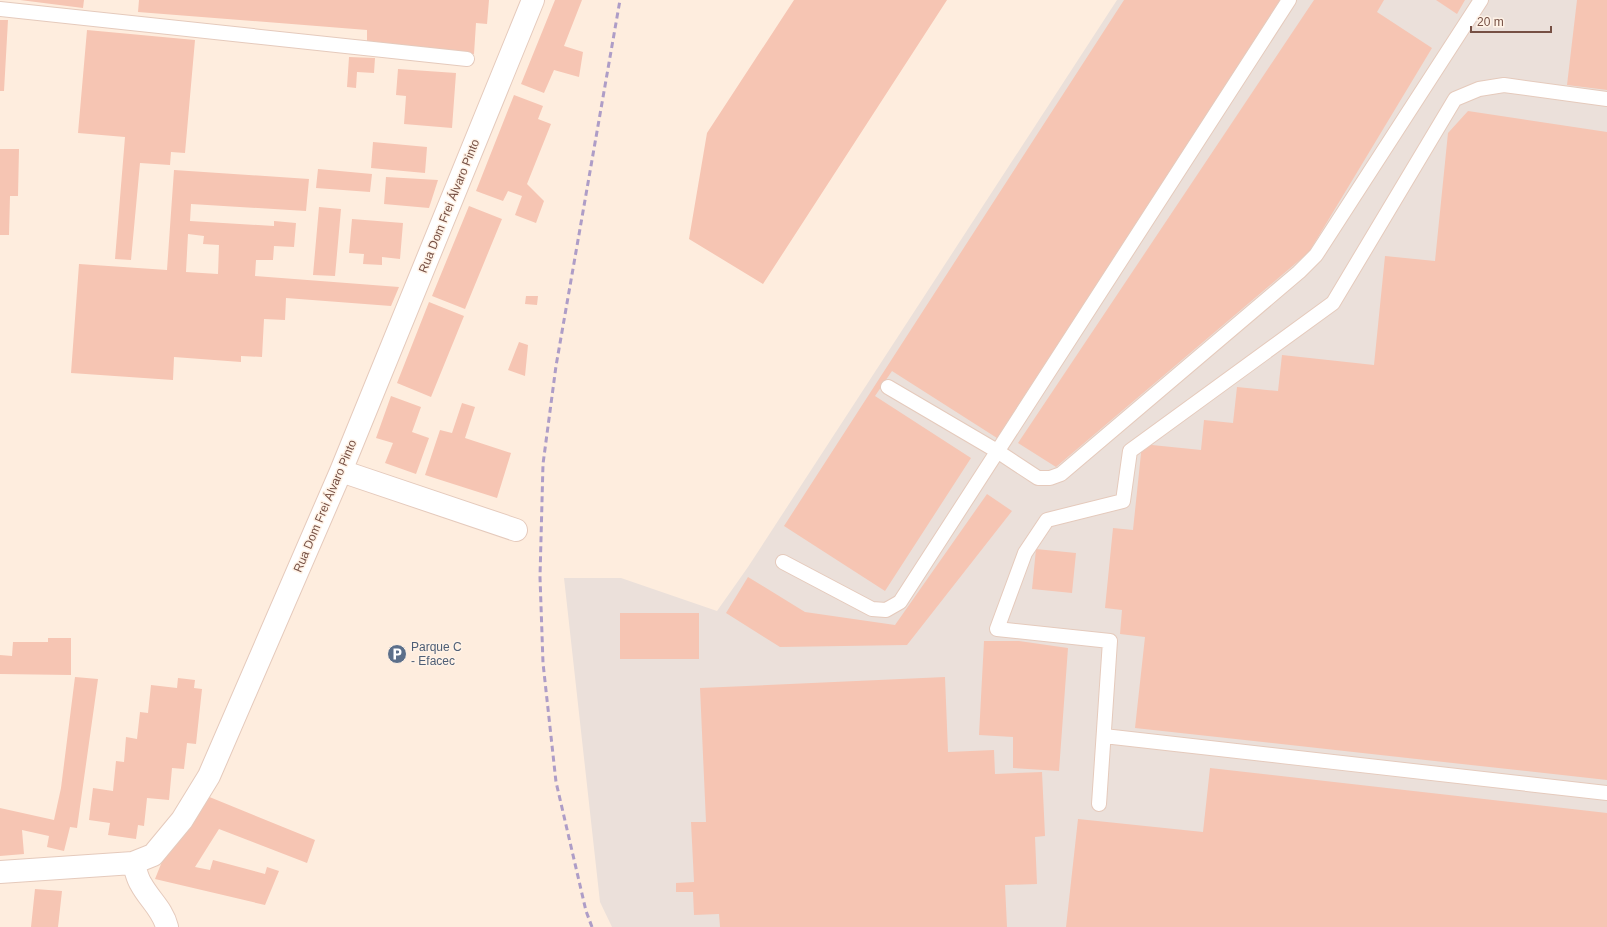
<svg xmlns="http://www.w3.org/2000/svg" width="1607" height="927" font-family="Arial,sans-serif">
<rect width="100%" height="100%" fill="#feedde"/>
<path fill="#ebe0da" d="M 1117,0 L 1607,0 L 1607,927 L 612,927 L 600,902 L 564,578 L 621,578 L 717,611 L 748,567 Z"/>
<path fill="#f6c5b3" fill-rule="evenodd" d="M 20,0 L 84,0 L 83,8 Z
M 139,0 L 489,0 L 487,24 L 476,23 L 474,54 L 367,43 L 367,30 L 138,12 Z
M 555,0 L 582,0 L 564,46 L 583,52 L 579,77 L 554,70 L 544,93 L 521,84 Z
M 794,0 L 947,0 L 763,284 L 689,239 L 707,133 Z
M 1124,0 L 1280,0 L 997,438 L 892,371 L 875,396 L 971,458 L 885,591 L 784,526 Z
M 1314,0 L 1384,0 L 1377,12 L 1432,48 L 1309,252 L 1056,467 L 1018,443 Z
M 1436,0 L 1465,0 L 1457,14 Z
M 1577,0 L 1607,0 L 1607,90 L 1567,85 Z
M 0,20 L 8,20 L 4,91 L 0,91 Z
M 87,30 L 195,40 L 185,153 L 171,152 L 170,165 L 140,163 L 131,260 L 115,259 L 125,137 L 78,133 Z
M 349,57 L 375,58 L 374,73 L 357,72 L 356,88 L 347,87 Z
M 398,69 L 456,73 L 452,128 L 404,124 L 406,96 L 396,95 Z
M 514,95 L 543,106 L 538,119 L 551,124 L 527,184 L 544,201 L 536,223 L 515,215 L 522,196 L 508,191 L 503,201 L 476,191 Z
M 1468,111 L 1607,132 L 1607,780 L 1135,728 L 1145,637 L 1120,634 L 1122,610 L 1105,608 L 1113,528 L 1133,530 L 1142,444 L 1201,450 L 1204,420 L 1233,423 L 1237,387 L 1278,391 L 1282,355 L 1374,365 L 1385,256 L 1435,261 L 1448,133 Z
M 373,142 L 427,147 L 425,173 L 371,168 Z
M 0,149 L 19,149 L 18,196 L 10,196 L 9,235 L 0,235 Z
M 318,169 L 372,174 L 370,192 L 316,188 Z
M 174,170 L 309,179 L 306,211 L 191,204 L 190,221 L 274,226 L 274,221 L 296,223 L 294,247 L 274,246 L 273,260 L 256,260 L 255,276 L 399,287 L 391,306 L 286,298 L 285,320 L 264,319 L 262,357 L 241,356 L 241,362 L 174,357 L 173,380 L 71,373 L 79,264 L 167,270 ZM 188,234 L 204,236 L 203,244 L 219,245 L 218,274 L 186,272 Z
M 386,177 L 438,180 L 429,208 L 384,204 Z
M 469,206 L 502,219 L 465,309 L 432,296 Z
M 319,207 L 341,209 L 335,276 L 313,275 Z
M 352,219 L 403,223 L 400,259 L 382,257 L 382,265 L 363,264 L 364,254 L 349,253 Z
M 526,296 L 538,296 L 537,305 L 525,304 Z
M 429,302 L 464,316 L 431,397 L 397,383 Z
M 519,342 L 528,345 L 525,376 L 508,370 Z
M 391,396 L 421,407 L 412,432 L 429,438 L 416,474 L 385,463 L 393,443 L 376,438 Z
M 462,403 L 475,407 L 465,438 L 511,453 L 497,498 L 425,475 L 440,430 L 452,433 Z
M 987,494 L 1012,511 L 907,645 L 780,647 L 726,613 L 748,577 L 805,612 L 895,625 Z
M 1036,549 L 1076,553 L 1072,593 L 1032,589 Z
M 620,613 L 699,613 L 699,659 L 620,659 Z
M 48,638 L 71,638 L 71,675 L 0,674 L 0,655 L 12,656 L 13,642 L 48,642 Z
M 984,641 L 1019,641 L 1068,648 L 1059,771 L 1013,768 L 1013,737 L 979,735 Z
M 75,677 L 98,679 L 77,828 L 70,827 L 64,851 L 47,847 L 49,836 L 22,830 L 24,854 L 0,856 L 0,808 L 54,820 L 61,788 Z
M 945,677 L 948,752 L 994,750 L 995,774 L 1042,772 L 1045,836 L 1035,837 L 1037,884 L 1005,885 L 1007,927 L 720,927 L 719,914 L 694,915 L 693,892 L 676,892 L 676,883 L 694,882 L 691,822 L 706,822 L 700,688 Z
M 178,678 L 195,680 L 194,688 L 202,689 L 196,744 L 187,743 L 184,769 L 172,768 L 169,800 L 147,798 L 144,826 L 138,825 L 136,839 L 108,835 L 110,823 L 89,820 L 93,788 L 113,791 L 116,761 L 124,762 L 126,737 L 137,739 L 140,712 L 148,713 L 151,685 L 177,688 Z
M 1210,768 L 1607,813 L 1607,927 L 1066,927 L 1078,819 L 1203,832 Z
M 207,796 L 315,840 L 307,863 L 219,829 L 195,867 L 210,870 L 213,860 L 265,874 L 267,867 L 279,871 L 265,905 L 155,879 L 163,859 Z
M 35,889 L 62,891 L 58,927 L 31,927 Z"/>
<g fill="none" stroke-linecap="round" stroke-linejoin="round">
<g stroke="#e5cabc" stroke-width="16">
<path id="lane" d="M 0,9 L 467,59
M 888,387 L 997,451 L 1038,478 L 1050,478 L 1061,474 L 1299,272 L 1316,255 L 1481,0
M 783,562 L 872,609 L 886,610 L 900,602 L 1289,0
M 1104,736 L 1607,793
M 1099,804 L 1110,641 L 997,629 L 1025,553 L 1047,520 L 1123,501 L 1130,451 L 1333,303 L 1455,99 L 1479,89 L 1504,85 L 1607,99"/>
</g>
<g stroke="#e5cabc" stroke-width="24">
<path id="street" d="M 341,471 L 516,530
M 133,863 C 136,870 137,878 141,884 C 149,899 163,910 167,927
M 0,872 L 133,863 L 153,855 L 182,820 L 209,776 L 341,471 L 533,0"/>
</g>
<use href="#lane" stroke="#fff" stroke-width="14"/>
<use href="#street" stroke="#fff" stroke-width="22"/>
<path stroke="#ae9dc7" stroke-width="3" stroke-dasharray="6 4" stroke-linecap="butt" d="M 592,927 L 586,911 L 556,782 L 543,663 L 540,577 L 543,464 L 556,366 L 620,0"/>
</g>
<defs>
<g id="parking-disc" transform="scale(1)"><circle r="9.5" fill="#5c6f8a" stroke="#fff2e6"/><path d="M-3.5-5.5H1a3.5 3.5 0 0 1 0 7H-1V5.5H-3.5ZM-1-3.4V-.6H.8a1.4 1.4 0 0 0 0-2.8Z" fill="#fff"/></g>
</defs>
<g fill-rule="evenodd">
<use href="#parking-disc" x="397" y="654"/>
</g>
<g text-anchor="middle" dominant-baseline="central" stroke-width="3" stroke-linejoin="round" paint-order="stroke">
<g font-size="12" fill="#765044" stroke="#fff2e6">
<text transform="translate(449 206) rotate(-68)">Rua Dom Frei Álvaro Pinto</text>
<text transform="translate(325 506) rotate(-67)">Rua Dom Frei Álvaro Pinto</text>
</g>
<g font-size="12" fill="#4e5e75" stroke="#fff2e6" text-anchor="start">
<text x="411" y="647">Parque C<tspan x="411" dy="14">- Efacec</tspan></text>
</g>
</g>
<path d="M1471 26v6h80v-6" fill="none" stroke="#765044" stroke-width="2"/>
<text x="1477" y="26" font-size="12" fill="#765044" stroke="#fff2e6" stroke-width="3" paint-order="stroke">20 m</text>
</svg>
